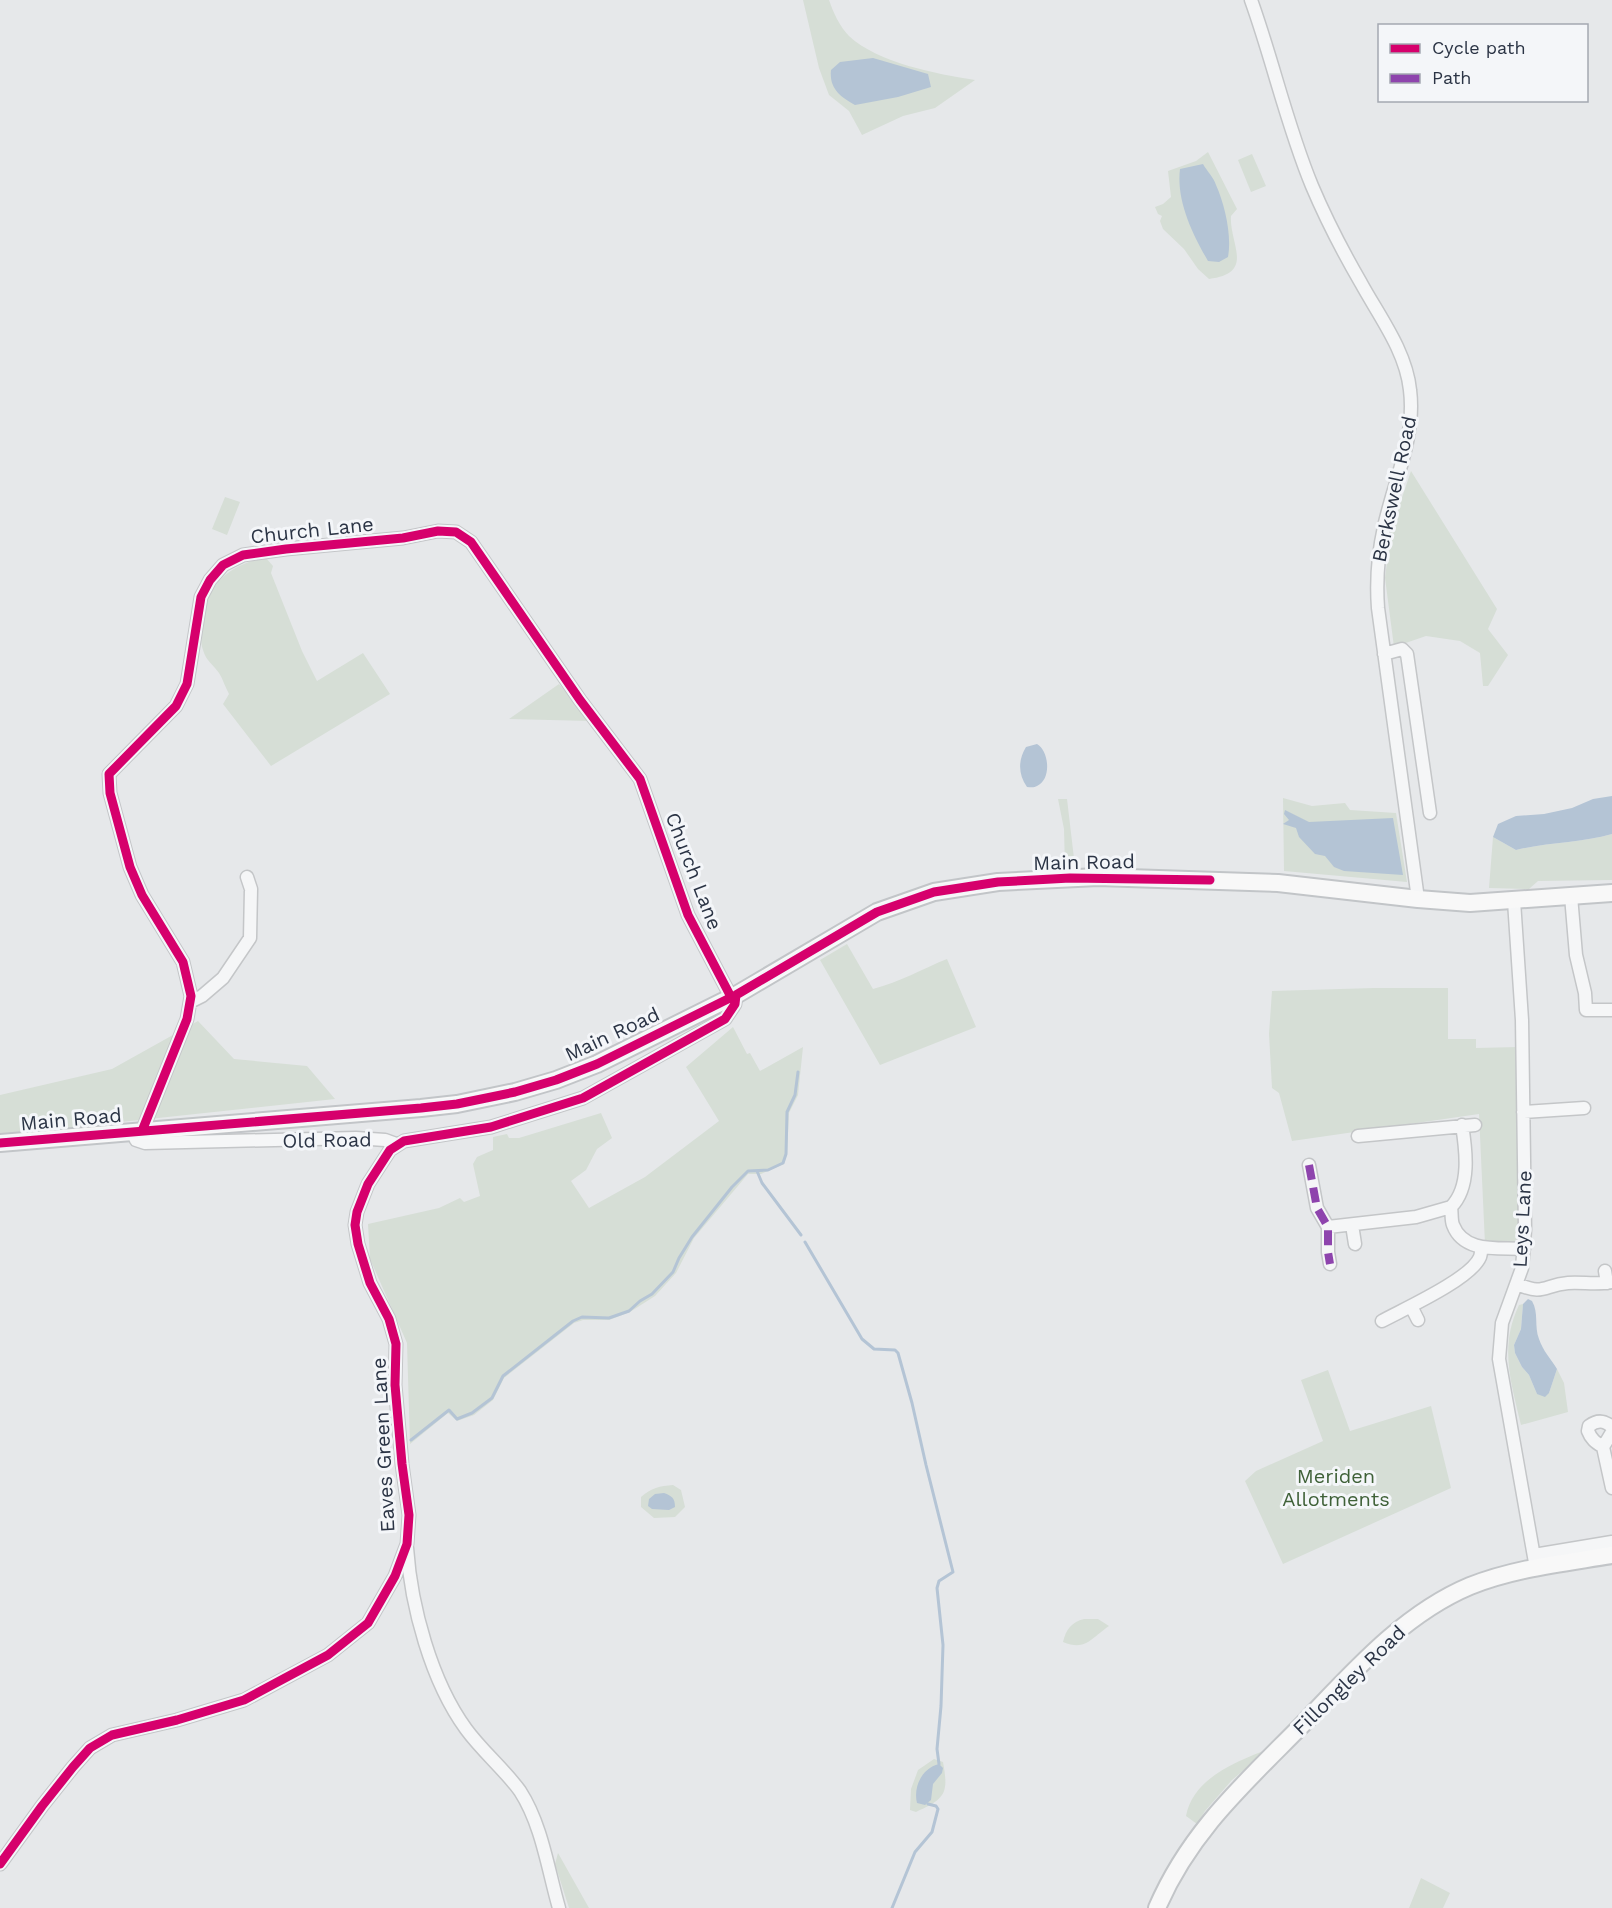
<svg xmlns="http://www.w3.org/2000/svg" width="1612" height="1908" font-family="'Work Sans',sans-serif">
<rect width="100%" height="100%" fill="#e6e8ea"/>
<path fill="#d6ded6" d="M 803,0 L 829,0 C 833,12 840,27 849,36 C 878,63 937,74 975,80 L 935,108 L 903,116 L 862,135 L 849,111 L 829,95 L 819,68 Z
M 1208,152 L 1237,209 L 1231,216 C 1229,244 1256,273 1209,279 L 1198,269 L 1184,249 L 1163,229 L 1160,221 L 1162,216 L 1158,214 L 1155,207 L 1163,204 L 1171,197 L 1168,171 L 1196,161 Z
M 1252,154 L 1266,186 L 1251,192 L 1238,160 Z
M 1411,471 L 1497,609 L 1488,629 L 1508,655 L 1488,686 L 1483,686 L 1480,653 L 1460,641 L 1426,636 L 1394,647 L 1385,578 L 1391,530 Z
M 225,497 L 240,502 L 227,535 L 212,529 Z
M 266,558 L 273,566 L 271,573 L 302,651 L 317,681 L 363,653 L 390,694 L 271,766 L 223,704 L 229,694 C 225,687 223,679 219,673 C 213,664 206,661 203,650 C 200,642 201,631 202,622 C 207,584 229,564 266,558 Z
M 559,684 L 590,721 L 509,719 Z
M 1283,798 L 1312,806 L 1345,803 L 1350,810 L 1396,813 L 1407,882 L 1284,871 Z
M 1058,799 L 1067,799 L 1075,867 L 1065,868 L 1064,829 Z
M 1612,834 L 1612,880 L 1538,881 L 1529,889 L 1489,888 L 1493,837 L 1516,850 C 1548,842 1581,843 1612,834 Z
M 847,944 L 873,989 C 900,982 922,969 947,959 L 976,1027 L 880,1065 L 820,960 Z
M 1374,988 L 1448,988 L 1448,1039 L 1476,1039 L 1476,1048 L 1518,1047 L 1520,1232 L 1519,1237 L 1513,1243 L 1485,1244 L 1479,1114 L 1292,1141 L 1279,1093 L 1272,1088 L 1269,1034 L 1272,991 Z
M 198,1021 L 234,1059 L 307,1066 L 335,1099 L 0,1135 L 0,1095 L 112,1069 Z
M 733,1027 L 747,1054 L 750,1053 L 760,1071 L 803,1047 L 798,1095 L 789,1113 L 787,1154 L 784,1164 L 761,1174 L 748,1174 L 694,1238 L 676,1273 L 655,1296 L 630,1312 L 609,1320 L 583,1320 L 574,1323 L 504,1378 L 493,1400 L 474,1415 L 457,1421 L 448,1413 L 410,1444 L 407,1343 L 370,1259 L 368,1224 L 439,1208 L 460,1198 L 464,1202 L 480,1196 L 473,1164 L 477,1157 L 493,1150 L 493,1137 L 507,1134 L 509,1138 L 519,1138 L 601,1113 L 612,1138 L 597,1149 L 586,1170 L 571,1181 L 589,1208 L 645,1177 L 719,1121 L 686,1067 Z
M 1523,1304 L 1521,1329 L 1514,1345 L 1515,1353 L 1522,1367 L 1529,1375 L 1537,1394 L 1549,1393 L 1557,1369 L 1564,1383 L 1568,1412 L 1521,1425 C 1511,1382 1499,1347 1519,1305 Z
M 1328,1370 L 1350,1431 L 1431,1406 L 1451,1488 L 1283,1564 L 1245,1481 L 1256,1471 L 1323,1441 L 1301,1380 Z
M 673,1485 L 681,1490 L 685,1507 L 675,1517 L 654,1518 L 641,1507 L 641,1497 C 651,1488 660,1486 673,1485 Z
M 1084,1619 L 1098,1619 L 1109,1626 C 1090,1639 1086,1651 1063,1642 C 1066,1629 1072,1622 1084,1619 Z
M 1269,1749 L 1232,1780 L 1205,1811 L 1197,1824 L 1186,1816 C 1193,1778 1237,1761 1269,1749 Z
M 934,1759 L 943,1762 C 949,1794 945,1799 916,1812 L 910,1810 L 911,1789 L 918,1770 Z
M 558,1853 L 589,1908 L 569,1908 L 555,1864 Z
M 1421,1878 L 1450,1893 L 1443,1908 L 1409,1908 Z"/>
<path fill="#b4c4d5" d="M 873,58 L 928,74 L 931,87 L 898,97 L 855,105 C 840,97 829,88 831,70 L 840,62 Z
M 1203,164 C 1207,171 1214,178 1216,185 C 1225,205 1232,236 1228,257 L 1219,262 L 1208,261 C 1193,235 1176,201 1180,169 Z
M 1037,744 C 1049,751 1052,779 1037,786 C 1034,788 1030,787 1027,787 C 1018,774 1018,760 1026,747 Z
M 1612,796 L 1612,834 C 1581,843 1548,842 1516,850 L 1493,837 L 1498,824 L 1516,816 L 1544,814 L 1572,808 L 1593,799 Z
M 1285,810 L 1309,822 L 1393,818 L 1403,875 L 1344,871 L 1334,867 L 1325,856 L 1315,854 L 1299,837 L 1296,828 L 1283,824 L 1289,820 L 1284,814 Z
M 1528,1299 L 1532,1301 C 1539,1313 1534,1326 1539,1339 C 1543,1351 1551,1359 1557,1369 L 1549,1393 L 1545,1397 L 1537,1394 L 1529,1375 L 1522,1367 L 1515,1353 L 1514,1345 L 1521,1329 L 1523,1304 Z
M 664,1493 C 672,1496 675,1498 675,1507 L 669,1510 L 652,1509 L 648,1506 L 649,1499 L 655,1494 Z
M 939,1764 L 943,1768 L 942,1773 L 933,1784 L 931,1800 L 925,1805 L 917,1803 C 913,1787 922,1768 939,1764 Z"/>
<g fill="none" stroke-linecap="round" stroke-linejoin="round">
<path stroke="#b4c4d5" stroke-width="3" d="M 757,1171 L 762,1183 L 801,1235
M 805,1242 L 862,1339 L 874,1349 L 895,1350 L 898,1353 L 912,1403 L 926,1465 L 953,1572 L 939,1581 L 937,1588 L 943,1645 L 941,1706 L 937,1749 L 939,1764
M 411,1440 L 449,1410 L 457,1419 L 472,1413 L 492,1398 L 503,1376 L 573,1321 L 582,1317 L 609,1318 L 629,1311 L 640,1301 L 652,1294 L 673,1272 L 679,1258 L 692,1237 L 732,1187 L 748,1171 L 768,1170 L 783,1163 L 786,1154 L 787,1112 L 795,1095 L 798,1072
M 892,1908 L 915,1852 L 932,1832 L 938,1809 L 936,1806 L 928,1804"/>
<g stroke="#c4c6c8" stroke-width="15">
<path id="minor" d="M 1251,0 C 1273,61 1287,126 1312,186 C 1326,219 1343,252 1361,283 C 1379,316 1406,351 1410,390 C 1416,437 1394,481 1384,527 C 1378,554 1376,581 1378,608 L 1418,899
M 1384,654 L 1402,649 L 1407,654 L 1430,813
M 1571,896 L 1576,955 L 1585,993 L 1586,1010 L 1612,1010
M 1514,901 L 1522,1020 L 1525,1230 L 1522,1268 L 1502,1323 L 1499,1359 L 1536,1568
M 190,1002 L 202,996 L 223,978 L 250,938 L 251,889 L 247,877
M 1523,1112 L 1584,1108
M 1462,1125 C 1466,1150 1471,1187 1451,1207 C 1452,1213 1451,1220 1453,1225 C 1464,1254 1500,1247 1524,1249
M 132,1131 L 136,1140 L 145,1143 L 356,1138 L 385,1140 L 396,1144
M 142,1131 L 187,1019 L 191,996 L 183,962 L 142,895 L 130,867 L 110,793 L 109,774 L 176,706 L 187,684 L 201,597 L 210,580 L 223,565 L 243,555 L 286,549 L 403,538 L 438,531 L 456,532 L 471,542 L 580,700 L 640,779 L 688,915 L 731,997
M 1358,1136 L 1475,1125
M 1309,1165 L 1317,1208 L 1328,1227 L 1328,1252 L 1330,1264
M 1352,1225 L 1355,1244
M 1328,1227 L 1416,1217 L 1451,1207
M 1605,1271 L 1607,1283
M 1517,1284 C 1545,1296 1543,1285 1568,1283 C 1583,1282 1597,1285 1612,1282
M 1411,1306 L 1418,1320
M 1382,1321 C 1404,1309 1471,1279 1480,1257 C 1481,1254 1481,1251 1482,1248
M 1612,1432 L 1603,1447 L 1612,1488
M 1603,1447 C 1595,1442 1591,1439 1588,1431 L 1589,1426 C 1597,1420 1604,1420 1612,1427
M 407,1548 C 411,1606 431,1681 466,1729 C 482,1751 504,1769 520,1791 C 542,1825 548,1870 559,1908
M 1534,1555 L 1612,1542
M 0,1864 L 42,1806 L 73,1767 L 90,1748 L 112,1735 L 177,1720 L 244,1700 L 328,1655 L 368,1623 L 395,1576 L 407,1544 L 409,1515 L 402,1464 L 395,1385 L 396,1344 L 389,1319 L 370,1283 L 358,1244 L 355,1225 L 357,1212 L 368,1184 L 390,1150 L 404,1141 L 491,1127 L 583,1098 L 725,1019 L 735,1004 L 736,995"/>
</g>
<g stroke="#c2c5c8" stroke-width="20">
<path id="major" d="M 0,1143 L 421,1108 L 457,1104 L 515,1092 L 556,1080 L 597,1064 L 736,995 L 877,912 L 934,892 L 998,882 L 1098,877 L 1278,883 L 1418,899 L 1470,903 L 1612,893
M 1157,1908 C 1190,1831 1245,1783 1303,1724 C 1352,1673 1403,1614 1470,1586 C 1515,1568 1564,1563 1612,1555"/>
</g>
<use href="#minor" stroke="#f5f6f7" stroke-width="12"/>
<use href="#major" stroke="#f8f8f8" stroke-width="16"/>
<path stroke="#8e44ad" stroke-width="8" stroke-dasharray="15 8" stroke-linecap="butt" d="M 1309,1165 L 1317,1208 L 1328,1227 L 1328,1252 L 1330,1264"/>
<g stroke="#f4f6f9" stroke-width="13">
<path id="cycleway" d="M 142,1131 L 187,1019 L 191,996 L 183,962 L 142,895 L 130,867 L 110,793 L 109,774 L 176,706 L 187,684 L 201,597 L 210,580 L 223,565 L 243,555 L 286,549 L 403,538 L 438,531 L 456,532 L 471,542 L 580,700 L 640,779 L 688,915 L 731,997
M 0,1143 L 421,1108 L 457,1104 L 515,1092 L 556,1080 L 597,1064 L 736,995 L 877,912 L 934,892 L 998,882 L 1070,878 L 1210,880
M 0,1864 L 42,1806 L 73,1767 L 90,1748 L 112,1735 L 177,1720 L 244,1700 L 328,1655 L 368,1623 L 395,1576 L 407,1544 L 409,1515 L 402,1464 L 395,1385 L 396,1344 L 389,1319 L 370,1283 L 358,1244 L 355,1225 L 357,1212 L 368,1184 L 390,1150 L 404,1141 L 491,1127 L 583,1098 L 725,1019 L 735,1004 L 736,995"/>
</g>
<use href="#cycleway" stroke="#d6006c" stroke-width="9"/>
</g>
<g text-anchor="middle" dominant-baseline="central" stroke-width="6" stroke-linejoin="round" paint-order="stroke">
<g font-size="20" fill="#2b3445" stroke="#f4f6f9">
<text transform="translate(1394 489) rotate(-78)">Berkswell Road</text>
<text transform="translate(312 530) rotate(-6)">Church Lane</text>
<text transform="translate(1084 862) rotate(-1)">Main Road</text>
<text transform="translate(694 871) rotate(69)">Church Lane</text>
<text transform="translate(612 1034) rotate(-25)">Main Road</text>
<text transform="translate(71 1119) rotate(-5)">Main Road</text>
<text transform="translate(327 1140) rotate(-1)">Old Road</text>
<text transform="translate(1522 1219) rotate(-87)">Leys Lane</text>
<text transform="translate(383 1445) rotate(-93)">Eaves Green Lane</text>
<text transform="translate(1349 1680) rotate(-44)">Fillongley Road</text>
</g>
<g font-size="20" fill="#3f6138" stroke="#f4f6f9">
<text x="1336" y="1476">Meriden<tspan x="1336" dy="23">Allotments</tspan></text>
</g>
</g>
<rect x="1378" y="24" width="210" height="78" fill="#f4f6f9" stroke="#a4a8b1" stroke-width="1.5"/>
<rect x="1390" y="44" width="30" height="9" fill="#d6006c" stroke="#a4a8b1" stroke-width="1.5"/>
<text x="1432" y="54" font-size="18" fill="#2b3445">Cycle path</text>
<rect x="1390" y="74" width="30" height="9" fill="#8e44ad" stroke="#a4a8b1" stroke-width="1.5"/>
<text x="1432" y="84" font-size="18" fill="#2b3445">Path</text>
</svg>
